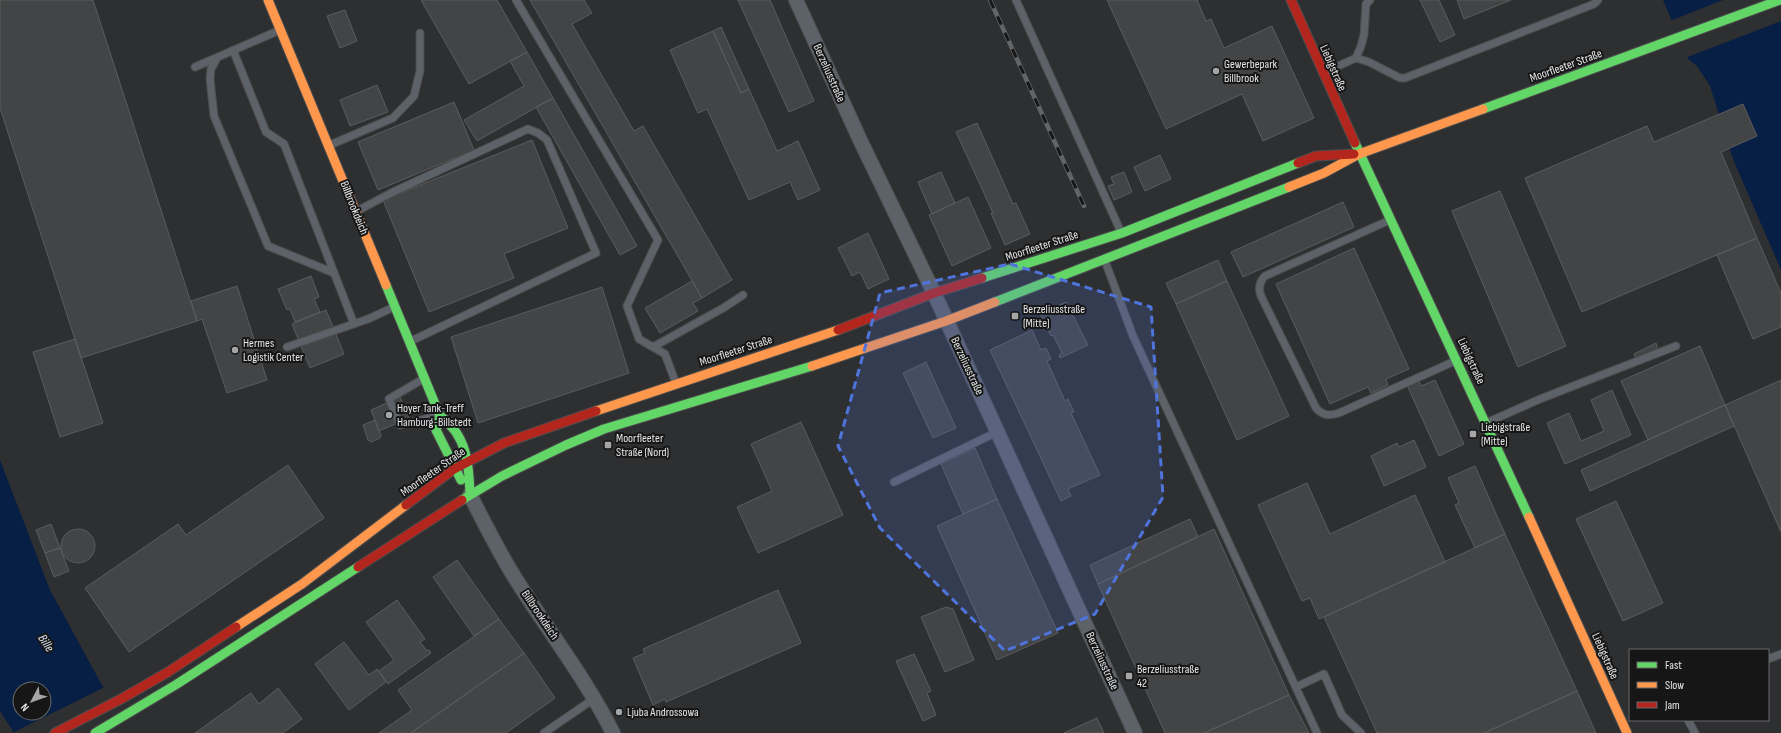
<svg xmlns="http://www.w3.org/2000/svg" width="1781" height="733" font-family="'Sofia Sans Condensed',sans-serif">
<rect width="100%" height="100%" fill="#2e2f30"/>
<path fill="#071f45" fill-rule="evenodd" d="M 1663,0 L 1781,0 L 1781,270 L 1733,159 L 1710,86 L 1697,66 L 1688,59 Z
M 0,460 L 50,590 L 103,687 L 133,733 L 14,733 L 0,711 ZM 20,689 L 44,689 L 44,713 L 20,713 Z"/>
<path fill="#2e2f30" d="M 1723,0 L 1781,0 L 1781,21 L 1685,58 L 1670,21 Z
M 105,687 L 135,733 L 12,733 Z"/>
<path fill="#434445" stroke="#5b5c5d" d="M 0,0 L 93,0 L 197,321 L 81,358 L 0,108 Z
M 421,0 L 497,0 L 527,52 L 469,84 Z
M 530,0 L 584,0 L 592,13 L 572,24 L 634,131 L 643,126 L 732,280 L 702,298 Z
M 738,0 L 770,0 L 814,101 L 789,112 Z
M 1107,0 L 1197,0 L 1206,21 L 1211,19 L 1224,48 L 1272,26 L 1314,118 L 1263,141 L 1242,94 L 1166,129 Z
M 1420,0 L 1439,0 L 1455,35 L 1440,42 Z
M 1457,0 L 1511,0 L 1464,19 Z
M 345,10 L 357,41 L 340,48 L 327,16 Z
M 721,27 L 749,89 L 741,93 L 713,31 Z
M 713,31 L 741,93 L 749,89 L 777,151 L 798,141 L 820,190 L 798,200 L 790,182 L 749,200 L 707,109 L 698,113 L 670,50 Z
M 527,52 L 553,98 L 477,141 L 464,120 L 524,86 L 510,61 Z
M 377,85 L 388,112 L 350,126 L 340,100 Z
M 553,98 L 637,246 L 620,255 L 536,107 Z
M 454,102 L 474,150 L 378,190 L 358,142 Z
M 1743,104 L 1757,136 L 1721,152 L 1757,238 L 1582,312 L 1525,178 L 1647,126 L 1654,142 Z
M 977,123 L 1013,204 L 1016,203 L 1030,234 L 1005,245 L 991,213 L 993,213 L 956,132 Z
M 532,140 L 568,228 L 504,254 L 514,278 L 429,312 L 383,200 Z
M 1160,155 L 1171,179 L 1145,191 L 1134,167 Z
M 941,172 L 955,203 L 932,214 L 918,182 Z
M 1124,172 L 1132,192 L 1114,200 L 1108,186 L 1114,184 L 1111,177 Z
M 1500,191 L 1566,346 L 1518,367 L 1452,211 Z
M 968,197 L 991,248 L 952,266 L 929,215 Z
M 1343,202 L 1354,227 L 1243,277 L 1231,252 Z
M 868,233 L 889,279 L 868,289 L 860,272 L 852,276 L 838,248 Z
M 1757,238 L 1781,293 L 1781,327 L 1753,339 L 1717,255 Z
M 1354,248 L 1409,369 L 1386,379 L 1388,385 L 1371,393 L 1368,387 L 1330,404 L 1276,284 Z
M 1218,260 L 1227,281 L 1176,304 L 1166,283 Z
M 311,276 L 319,297 L 314,299 L 320,312 L 295,322 L 290,309 L 287,310 L 278,289 Z
M 692,281 L 702,298 L 693,303 L 698,311 L 660,333 L 645,308 Z
M 1227,281 L 1289,416 L 1237,440 L 1176,304 Z
M 237,286 L 267,380 L 227,393 L 202,319 L 197,321 L 191,301 Z
M 602,287 L 629,373 L 478,423 L 451,337 Z
M 1066,302 L 1088,345 L 1060,358 L 1059,355 L 1062,353 L 1053,335 L 1051,336 L 1040,314 Z
M 326,310 L 344,354 L 310,368 L 292,324 Z
M 1032,330 L 1041,350 L 1046,348 L 1051,359 L 1047,361 L 1065,401 L 1068,399 L 1074,412 L 1071,413 L 1100,475 L 1068,489 L 1071,496 L 1061,501 L 990,350 Z
M 75,339 L 103,423 L 60,437 L 33,352 Z
M 1656,343 L 1658,350 L 1636,359 L 1634,354 Z
M 1700,346 L 1725,405 L 1648,440 L 1621,381 Z
M 926,362 L 956,428 L 933,438 L 903,373 Z
M 1418,379 L 1421,386 L 1435,380 L 1464,444 L 1439,456 L 1407,385 Z
M 1781,380 L 1781,532 L 1725,405 Z
M 1612,390 L 1631,435 L 1565,464 L 1547,423 L 1569,413 L 1581,441 L 1604,431 L 1591,400 Z
M 400,397 L 409,418 L 379,431 L 371,410 Z
M 1725,405 L 1734,426 L 1590,491 L 1581,470 Z
M 375,420 L 381,436 L 380,438 L 371,442 L 368,440 L 363,425 Z
M 801,422 L 843,515 L 758,553 L 737,507 L 772,491 L 751,444 Z
M 1414,440 L 1426,467 L 1384,486 L 1371,456 L 1397,443 L 1399,447 Z
M 975,448 L 997,499 L 963,514 L 941,464 Z
M 288,465 L 324,518 L 129,652 L 85,588 L 178,524 L 186,535 Z
M 1475,466 L 1505,534 L 1475,548 L 1455,505 L 1459,503 L 1448,478 Z
M 1307,483 L 1330,534 L 1415,495 L 1445,562 L 1319,619 L 1310,598 L 1302,601 L 1258,505 Z
M 997,499 L 1058,633 L 997,660 L 937,526 Z
M 1616,501 L 1663,603 L 1623,621 L 1576,519 Z
M 1190,519 L 1198,537 L 1098,584 L 1090,565 Z
M 51,524 L 60,548 L 45,553 L 36,530 Z
M 1214,529 L 1289,695 L 1204,733 L 1165,733 L 1098,584 Z
M61 546a17 17 0 1 1 34 0a17 17 0 1 1-34 0Z
M 1505,534 L 1577,691 L 1484,733 L 1377,733 L 1324,617 Z
M 60,548 L 69,571 L 54,577 L 45,553 Z
M 457,560 L 499,619 L 474,636 L 433,577 Z
M 778,590 L 801,643 L 666,702 L 665,699 L 653,705 L 633,658 L 645,653 L 643,649 Z
M 397,600 L 425,639 L 420,642 L 427,651 L 429,650 L 431,653 L 388,684 L 379,671 L 394,660 L 366,622 Z
M 946,607 L 953,609 L 974,660 L 945,672 L 921,617 Z
M 499,619 L 524,653 L 411,733 L 379,733 L 412,710 L 398,690 Z
M 344,642 L 369,675 L 377,669 L 386,682 L 349,710 L 315,664 Z
M 524,653 L 555,698 L 506,733 L 411,733 Z
M 914,654 L 931,691 L 927,693 L 936,715 L 923,721 L 896,661 Z
M 278,688 L 302,719 L 283,733 L 195,733 L 251,693 L 259,704 Z
M 1577,691 L 1596,733 L 1484,733 Z
M 1289,695 L 1309,733 L 1204,733 Z
M 1097,718 L 1104,733 L 1064,733 Z"/>
<g fill="none" stroke-linecap="round" stroke-linejoin="round">
<g stroke="#4b4c4d" stroke-width="9">
<path id="lane" d="M 516,0 L 658,240 L 627,306 L 639,339 L 665,354 L 675,381
M 1016,0 L 1121,232
M 1370,0 L 1366,4 L 1364,35 L 1361,46 L 1356,58 L 1369,62 L 1400,78 L 1405,78 L 1594,4 L 1598,0
M 233,50 L 266,132 L 284,144 L 354,324
M 217,58 L 211,69 L 210,79 L 214,116 L 268,246 L 334,273
M 195,67 L 280,30
M 1325,72 L 1356,58
M 330,145 L 393,118 L 414,96 L 420,71 L 420,33
M 357,211 L 393,192 L 528,129 L 538,133 L 547,140 L 596,253 L 411,341
M 1390,220 L 1265,276 C 1259,282 1258,288 1261,296 L 1316,408 C 1323,416 1329,416 1339,413 L 1455,361
M 1105,261 L 1133,336 L 1317,733
M 287,347 L 368,319 L 394,307
M 653,347 L 725,307 L 743,295
M 423,379 L 389,399 L 400,425 L 437,416
M 1486,423 L 1540,399 L 1676,346
M 894,482 L 997,432
M 1768,659 L 1781,654
M 1296,687 L 1324,674 L 1342,715 L 1361,733
M 1688,720 L 1695,733
M 544,733 L 595,698"/>
</g>
<g stroke="#4b4c4d" stroke-width="16">
<path id="street" d="M 796,0 L 861,142 L 934,293 L 1135,733
M 470,495 C 485,524 499,553 517,581 C 549,632 586,679 613,733"/>
</g>
<g stroke="#4b4c4d" stroke-width="11">
<path id="fast" d="M 1483,109 L 1780,0
M 1355,143 L 1529,517
M 982,278 L 1122,233 L 1298,163
M 386,285 L 440,416 C 467,435 469,464 470,495
M 995,302 L 1289,187
M 440,416 L 436,430 L 461,480
M 462,500 L 502,476 L 566,445 L 604,429 L 812,366
M 95,733 L 177,684 L 358,567"/>
</g>
<g stroke="#4b4c4d" stroke-width="11">
<path id="slow" d="M 268,0 L 386,285
M 1289,187 L 1324,173 L 1359,154 L 1483,109
M 812,366 L 946,321 L 995,302
M 596,411 L 838,330
M 1529,517 L 1627,733
M 236,627 L 302,584 L 406,505"/>
</g>
<g stroke="#4b4c4d" stroke-width="11">
<path id="jam" d="M 1291,0 L 1355,143
M 1298,163 L 1316,156 L 1354,154
M 838,330 L 934,293 L 982,278
M 406,505 L 454,469 L 504,443 L 596,411
M 358,567 L 462,500
M 55,733 L 121,699 L 168,672 L 236,627"/>
</g>
<use href="#lane" stroke="#5d6168" stroke-width="7"/>
<use href="#street" stroke="#5d6168" stroke-width="14"/>
<use href="#fast" stroke="#63d668" stroke-width="9"/>
<use href="#slow" stroke="#ff974d" stroke-width="9"/>
<use href="#jam" stroke="#b3261e" stroke-width="9"/>
<g stroke="#626567" stroke-width="4.5">
<path id="rail" d="M 990,0 L 1084,206"/>
</g>
<use href="#rail" stroke="#161617" stroke-width="3" stroke-dasharray="9" stroke-linecap="butt"/>
</g>
<path fill="#4f74dc" fill-opacity="0.2" stroke="#4f74dc" stroke-width="3" stroke-dasharray="8 5" stroke-linejoin="round" d="M 1010,264 L 1151,307 L 1163,497 L 1095,614 L 1005,651 L 880,528 L 838,446 L 880,293 Z"/>
<g fill="#a4a5a6" stroke="#161617" stroke-width="1.5">
<circle cx="1216" cy="71" r="4"/>
<rect x="1011" y="312" width="8" height="8" rx="2"/>
<circle cx="235" cy="350" r="4"/>
<circle cx="389" cy="415" r="4"/>
<rect x="1469" y="430" width="8" height="8" rx="2"/>
<rect x="604" y="441" width="8" height="8" rx="2"/>
<rect x="1125" y="672" width="8" height="8" rx="2"/>
<circle cx="619" cy="712" r="4"/>
</g>
<g text-anchor="middle" dominant-baseline="central" stroke-width="4" stroke-linejoin="round" paint-order="stroke">
<g font-size="12" fill="#e4e5e6" stroke="#161617" text-anchor="start">
<text x="1224" y="64">Gewerbepark<tspan x="1224" dy="14">Billbrook</tspan></text>
<text x="1023" y="309">Berzeliusstraße<tspan x="1023" dy="14">(Mitte)</tspan></text>
<text x="243" y="343">Hermes<tspan x="243" dy="14">Logistik Center</tspan></text>
<text x="397" y="408">Hoyer Tank-Treff<tspan x="397" dy="14">Hamburg-Billstedt</tspan></text>
<text x="1481" y="427">Liebigstraße<tspan x="1481" dy="14">(Mitte)</tspan></text>
<text x="616" y="438">Moorfleeter<tspan x="616" dy="14">Straße (Nord)</tspan></text>
<text x="1137" y="669">Berzeliusstraße<tspan x="1137" dy="14">42</tspan></text>
<text x="627" y="712">Ljuba Androssowa</text>
</g>
<g font-size="12" fill="#e4e5e6" stroke="#161617">
<text transform="translate(1566 66) rotate(-20)">Moorfleeter Straße</text>
<text transform="translate(1333 68) rotate(66)">Liebigstraße</text>
<text transform="translate(829 73) rotate(66)">Berzeliusstraße</text>
<text transform="translate(354 208) rotate(68)">Billbrookdeich</text>
<text transform="translate(1042 246) rotate(-18)">Moorfleeter Straße</text>
<text transform="translate(736 351) rotate(-18)">Moorfleeter Straße</text>
<text transform="translate(1471 361) rotate(65)">Liebigstraße</text>
<text transform="translate(967 366) rotate(65)">Berzeliusstraße</text>
<text transform="translate(433 472) rotate(-35)">Moorfleeter Straße</text>
<text transform="translate(540 615) rotate(56)">Billbrookdeich</text>
<text transform="translate(1605 656) rotate(66)">Liebigstraße</text>
<text transform="translate(1102 661) rotate(65)">Berzeliusstraße</text>
</g>
<g font-size="13" font-style="italic" fill="#d9e2f1" stroke="#161617">
<text transform="translate(46 643) rotate(57)">Bille</text>
</g>
</g>
<rect x="1629" y="649" width="140" height="72" fill="#161617" stroke="#68696a"/>
<rect x="1637" y="662" width="20" height="6" fill="#63d668" stroke="#68696a"/>
<text x="1665" y="669" font-size="12" fill="#e4e5e6">Fast</text>
<rect x="1637" y="682" width="20" height="6" fill="#ff974d" stroke="#68696a"/>
<text x="1665" y="689" font-size="12" fill="#e4e5e6">Slow</text>
<rect x="1637" y="702" width="20" height="6" fill="#b3261e" stroke="#68696a"/>
<text x="1665" y="709" font-size="12" fill="#e4e5e6">Jam</text>
<g transform="translate(32 701) rotate(229)"><circle r="19" fill="#161617" stroke="#68696a"/>
<path d="M0-3L7 15L0 10L-7 15Z" fill="#a4a5a6"/>
<text y="-6" font-size="11" font-weight="bold" text-anchor="middle" fill="#e4e5e6">N</text>
</g>
</svg>
